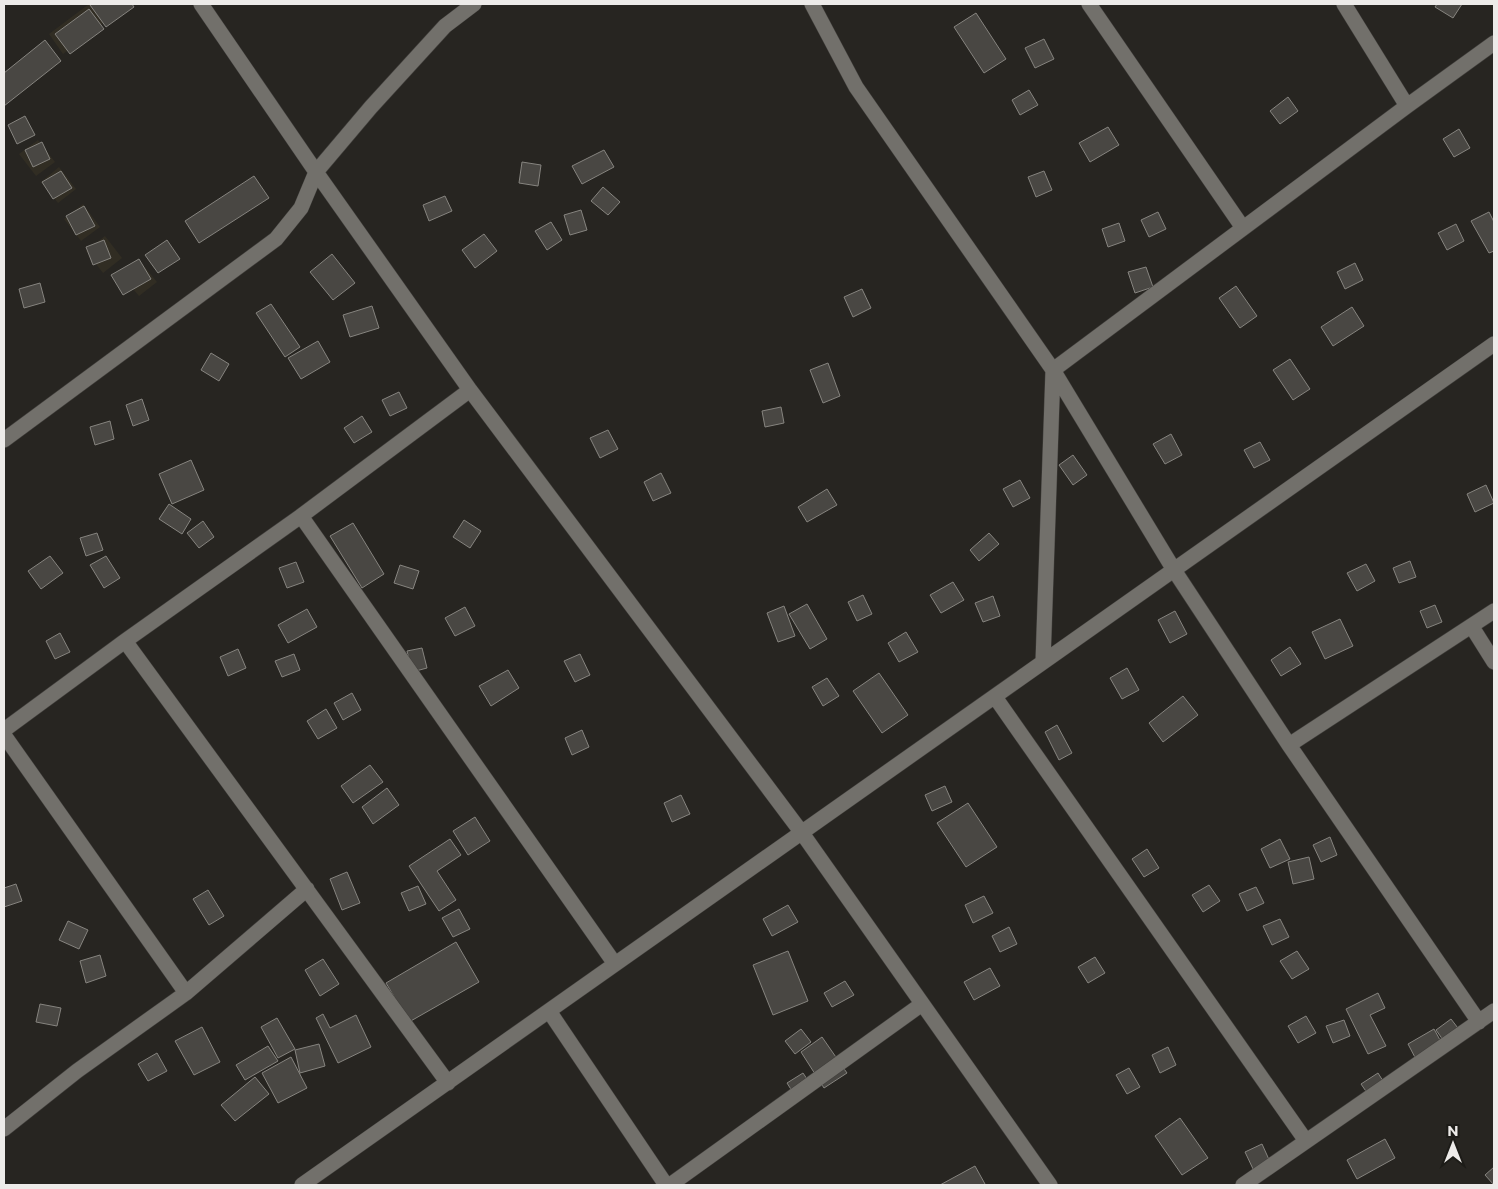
<svg xmlns="http://www.w3.org/2000/svg" width="1498" height="1189" font-family="Montserrat,sans-serif">
<rect width="100%" height="100%" fill="#272521"/>
<path fill="#312d23" d="M 89,4 L 128,4 L 63,54 L 49,34 Z
M 38,140 L 55,162 L 36,176 L 19,154 Z
M 59,167 L 76,189 L 58,203 L 41,182 Z
M 83,204 L 100,227 L 81,241 L 64,219 Z
M 105,236 L 122,258 L 103,273 L 86,251 Z
M 138,259 L 157,282 L 139,296 L 133,289 L 127,293 L 114,278 Z"/>
<path fill="#494743" stroke="#86847f" d="M 92,4 L 132,4 L 134,7 L 106,27 L 90,5 Z
M 1437,4 L 1462,4 L 1453,18 L 1435,7 Z
M 89,9 L 104,29 L 70,54 L 55,34 Z
M 976,13 L 1006,59 L 984,73 L 954,27 Z
M 1044,39 L 1054,59 L 1035,68 L 1025,48 Z
M 45,40 L 61,61 L 4,106 L 4,73 Z
M 1029,90 L 1038,105 L 1020,115 L 1012,100 Z
M 1288,97 L 1298,111 L 1280,124 L 1270,111 Z
M 25,116 L 35,135 L 17,144 L 8,125 Z
M 1108,127 L 1119,145 L 1090,162 L 1079,143 Z
M 1459,129 L 1470,148 L 1454,157 L 1443,139 Z
M 42,142 L 50,159 L 33,167 L 25,150 Z
M 604,150 L 614,167 L 582,184 L 572,166 Z
M 522,162 L 541,165 L 538,186 L 519,183 Z
M 61,171 L 72,188 L 53,199 L 42,182 Z
M 1044,171 L 1052,190 L 1036,197 L 1028,177 Z
M 254,176 L 269,198 L 199,243 L 185,221 Z
M 603,187 L 620,202 L 608,215 L 591,201 Z
M 445,196 L 452,211 L 429,221 L 423,205 Z
M 84,206 L 95,226 L 76,235 L 66,216 Z
M 581,210 L 587,230 L 570,235 L 564,215 Z
M 1158,212 L 1166,229 L 1149,237 L 1141,220 Z
M 1489,212 L 1494,222 L 1494,251 L 1489,253 L 1471,221 Z
M 551,222 L 562,240 L 547,250 L 535,231 Z
M 1119,223 L 1125,241 L 1108,247 L 1102,229 Z
M 1456,224 L 1464,241 L 1447,250 L 1438,233 Z
M 484,234 L 497,251 L 475,268 L 462,250 Z
M 104,240 L 111,258 L 93,265 L 86,247 Z
M 167,240 L 180,259 L 158,273 L 145,255 Z
M 332,254 L 355,283 L 333,300 L 310,272 Z
M 139,259 L 151,279 L 123,295 L 111,275 Z
M 1355,263 L 1363,280 L 1345,289 L 1337,272 Z
M 1146,267 L 1153,287 L 1135,293 L 1128,272 Z
M 40,283 L 45,302 L 24,308 L 19,289 Z
M 1236,286 L 1257,316 L 1240,328 L 1219,298 Z
M 862,289 L 871,308 L 853,317 L 844,297 Z
M 271,304 L 300,347 L 285,357 L 256,313 Z
M 372,306 L 379,328 L 350,337 L 343,315 Z
M 1352,307 L 1364,326 L 1333,346 L 1321,327 Z
M 318,341 L 330,362 L 301,379 L 288,358 Z
M 211,353 L 229,364 L 219,381 L 201,370 Z
M 1290,359 L 1310,389 L 1293,400 L 1273,370 Z
M 828,363 L 840,396 L 823,403 L 810,370 Z
M 399,392 L 407,408 L 390,416 L 382,400 Z
M 142,399 L 149,420 L 133,426 L 126,405 Z
M 781,407 L 784,423 L 765,427 L 762,411 Z
M 362,416 L 372,432 L 354,443 L 344,428 Z
M 110,421 L 114,439 L 95,445 L 90,427 Z
M 608,430 L 618,449 L 600,458 L 590,438 Z
M 1171,434 L 1182,455 L 1165,464 L 1153,444 Z
M 1260,442 L 1270,460 L 1254,468 L 1244,450 Z
M 1073,455 L 1087,475 L 1073,485 L 1059,465 Z
M 191,460 L 204,490 L 172,504 L 159,474 Z
M 661,473 L 671,493 L 653,501 L 644,482 Z
M 1020,480 L 1030,498 L 1013,507 L 1003,489 Z
M 1486,485 L 1494,503 L 1475,512 L 1467,494 Z
M 827,489 L 837,505 L 807,522 L 798,507 Z
M 169,504 L 191,519 L 182,534 L 159,519 Z
M 464,520 L 481,531 L 470,548 L 453,537 Z
M 203,521 L 214,537 L 199,548 L 187,533 Z
M 353,523 L 384,574 L 362,588 L 330,536 Z
M 97,533 L 103,550 L 86,556 L 80,538 Z
M 989,533 L 999,544 L 979,561 L 970,550 Z
M 50,556 L 63,573 L 41,589 L 28,571 Z
M 106,556 L 120,578 L 104,588 L 90,565 Z
M 1410,561 L 1416,577 L 1399,583 L 1393,568 Z
M 296,562 L 304,582 L 287,588 L 279,568 Z
M 1366,564 L 1375,581 L 1357,591 L 1347,573 Z
M 400,565 L 419,571 L 413,589 L 394,583 Z
M 953,582 L 964,600 L 941,613 L 930,595 Z
M 863,595 L 872,614 L 857,621 L 848,602 Z
M 993,596 L 1000,616 L 983,622 L 975,603 Z
M 807,604 L 827,639 L 810,649 L 789,614 Z
M 1435,605 L 1442,622 L 1427,628 L 1420,611 Z
M 784,606 L 795,636 L 778,642 L 767,613 Z
M 465,607 L 475,626 L 455,636 L 445,618 Z
M 307,609 L 317,627 L 288,643 L 278,625 Z
M 1175,611 L 1187,634 L 1170,643 L 1158,620 Z
M 1340,619 L 1353,646 L 1325,659 L 1312,632 Z
M 906,632 L 918,652 L 899,662 L 888,643 Z
M 60,633 L 70,652 L 55,659 L 46,641 Z
M 1290,647 L 1301,664 L 1281,676 L 1271,660 Z
M 422,648 L 427,668 L 412,672 L 407,651 Z
M 238,649 L 246,668 L 228,676 L 220,657 Z
M 294,654 L 300,670 L 282,677 L 275,661 Z
M 580,654 L 590,675 L 575,682 L 564,661 Z
M 1127,668 L 1139,690 L 1122,699 L 1110,678 Z
M 508,670 L 519,688 L 491,706 L 479,686 Z
M 879,673 L 908,715 L 882,733 L 853,691 Z
M 827,678 L 839,696 L 823,706 L 812,687 Z
M 352,693 L 361,710 L 343,720 L 334,703 Z
M 1183,696 L 1198,715 L 1163,742 L 1149,723 Z
M 326,709 L 337,728 L 318,739 L 307,721 Z
M 1057,725 L 1072,753 L 1059,760 L 1045,732 Z
M 582,730 L 589,747 L 572,755 L 565,738 Z
M 370,765 L 383,782 L 353,803 L 341,786 Z
M 945,786 L 952,802 L 932,811 L 925,795 Z
M 387,788 L 399,805 L 373,824 L 362,807 Z
M 681,795 L 690,814 L 672,822 L 664,803 Z
M 968,803 L 997,847 L 966,867 L 937,823 Z
M 475,817 L 490,841 L 468,855 L 453,831 Z
M 1330,837 L 1337,855 L 1321,862 L 1313,845 Z
M 450,839 L 461,855 L 437,871 L 456,900 L 439,911 L 409,866 Z
M 1280,839 L 1290,859 L 1270,868 L 1261,849 Z
M 1147,849 L 1159,868 L 1144,877 L 1132,859 Z
M 1309,857 L 1314,879 L 1293,884 L 1288,862 Z
M 347,872 L 360,903 L 342,910 L 330,879 Z
M 16,884 L 22,901 L 4,907 L 4,888 Z
M 1209,885 L 1220,901 L 1203,912 L 1192,895 Z
M 418,886 L 426,904 L 409,911 L 401,893 Z
M 1256,887 L 1264,903 L 1247,911 L 1239,894 Z
M 208,890 L 224,916 L 209,925 L 193,899 Z
M 984,896 L 993,913 L 973,923 L 965,905 Z
M 788,905 L 798,922 L 772,936 L 763,919 Z
M 459,909 L 470,929 L 453,937 L 442,918 Z
M 1280,919 L 1289,937 L 1272,945 L 1263,926 Z
M 68,921 L 88,930 L 79,949 L 59,940 Z
M 1009,927 L 1017,944 L 1000,952 L 992,936 Z
M 456,942 L 479,982 L 409,1022 L 386,983 Z
M 788,951 L 808,1001 L 773,1015 L 753,965 Z
M 1297,951 L 1309,969 L 1292,979 L 1280,961 Z
M 100,955 L 106,976 L 86,983 L 80,961 Z
M 1095,957 L 1105,973 L 1088,983 L 1078,967 Z
M 323,959 L 339,984 L 320,996 L 305,970 Z
M 990,968 L 1000,986 L 974,1000 L 964,982 Z
M 845,981 L 854,995 L 832,1007 L 824,993 Z
M 1378,993 L 1385,1008 L 1370,1015 L 1386,1046 L 1368,1054 L 1346,1009 Z
M 40,1004 L 61,1008 L 57,1026 L 36,1022 Z
M 323,1014 L 330,1028 L 356,1015 L 371,1047 L 338,1063 L 316,1018 Z
M 1306,1016 L 1316,1033 L 1298,1043 L 1288,1026 Z
M 277,1018 L 295,1049 L 278,1058 L 261,1027 Z
M 1451,1019 L 1464,1036 L 1448,1047 L 1436,1030 Z
M 1344,1020 L 1350,1036 L 1333,1043 L 1326,1026 Z
M 202,1027 L 220,1062 L 194,1075 L 175,1041 Z
M 801,1029 L 811,1042 L 795,1054 L 785,1041 Z
M 1434,1029 L 1446,1051 L 1419,1065 L 1408,1044 Z
M 822,1037 L 847,1073 L 824,1088 L 801,1052 Z
M 319,1044 L 325,1066 L 300,1073 L 295,1050 Z
M 268,1046 L 278,1061 L 245,1080 L 236,1065 Z
M 1168,1047 L 1176,1065 L 1160,1073 L 1152,1055 Z
M 157,1053 L 167,1071 L 148,1081 L 138,1064 Z
M 291,1057 L 307,1088 L 278,1103 L 262,1073 Z
M 1129,1068 L 1140,1087 L 1127,1094 L 1116,1075 Z
M 803,1073 L 813,1088 L 797,1099 L 787,1083 Z
M 1378,1073 L 1388,1089 L 1372,1100 L 1361,1084 Z
M 255,1077 L 269,1094 L 235,1121 L 221,1105 Z
M 1180,1118 L 1208,1158 L 1182,1175 L 1155,1136 Z
M 1385,1139 L 1395,1158 L 1357,1179 L 1347,1160 Z
M 1262,1144 L 1271,1164 L 1254,1171 L 1245,1152 Z
M 975,1166 L 985,1184 L 983,1185 L 940,1185 Z
M 1494,1167 L 1494,1185 L 1485,1175 Z"/>
<g fill="none" stroke-linecap="round" stroke-linejoin="round">
<g stroke="#413f3c" stroke-width="16">
<path id="street" d="M 201,4 L 316,172 L 470,390 L 802,833 L 1050,1185
M 812,4 L 856,87 L 1053,370 L 1043,662
M 1089,4 L 1243,228
M 1344,4 L 1407,106
M 4,440 L 276,239 L 301,208 L 316,172 L 371,107 L 445,26 L 474,4
M 301,516 L 615,964
M 1472,627 L 1494,662
M 125,641 L 448,1083
M 995,697 L 1306,1141
M 4,730 L 125,641 L 301,516 L 470,390
M 4,735 L 186,993
M 1289,745 L 1494,611
M 549,1011 L 666,1185
M 1479,1022 L 1289,745 L 1174,570 L 1053,370 L 1407,106 L 1494,43
M 4,1129 L 77,1071 L 186,993 L 307,889
M 302,1185 L 1494,344
M 670,1185 L 922,1004
M 1243,1185 L 1494,1011"/>
</g>
<use href="#street" stroke="#72706b" stroke-width="15"/>
</g>
<rect width="1498" height="1189" fill="none" stroke="#edebe9" stroke-width="10"/>
<g transform="translate(1453 1144)" stroke="#1d1c18" stroke-width="4" paint-order="stroke">
<path d="M0-4L9 19L0 12L-9 19Z" fill="#edebe9"/>
<text y="-8" font-size="14" font-weight="bold" text-anchor="middle" fill="#edebe9">N</text>
</g>
</svg>
